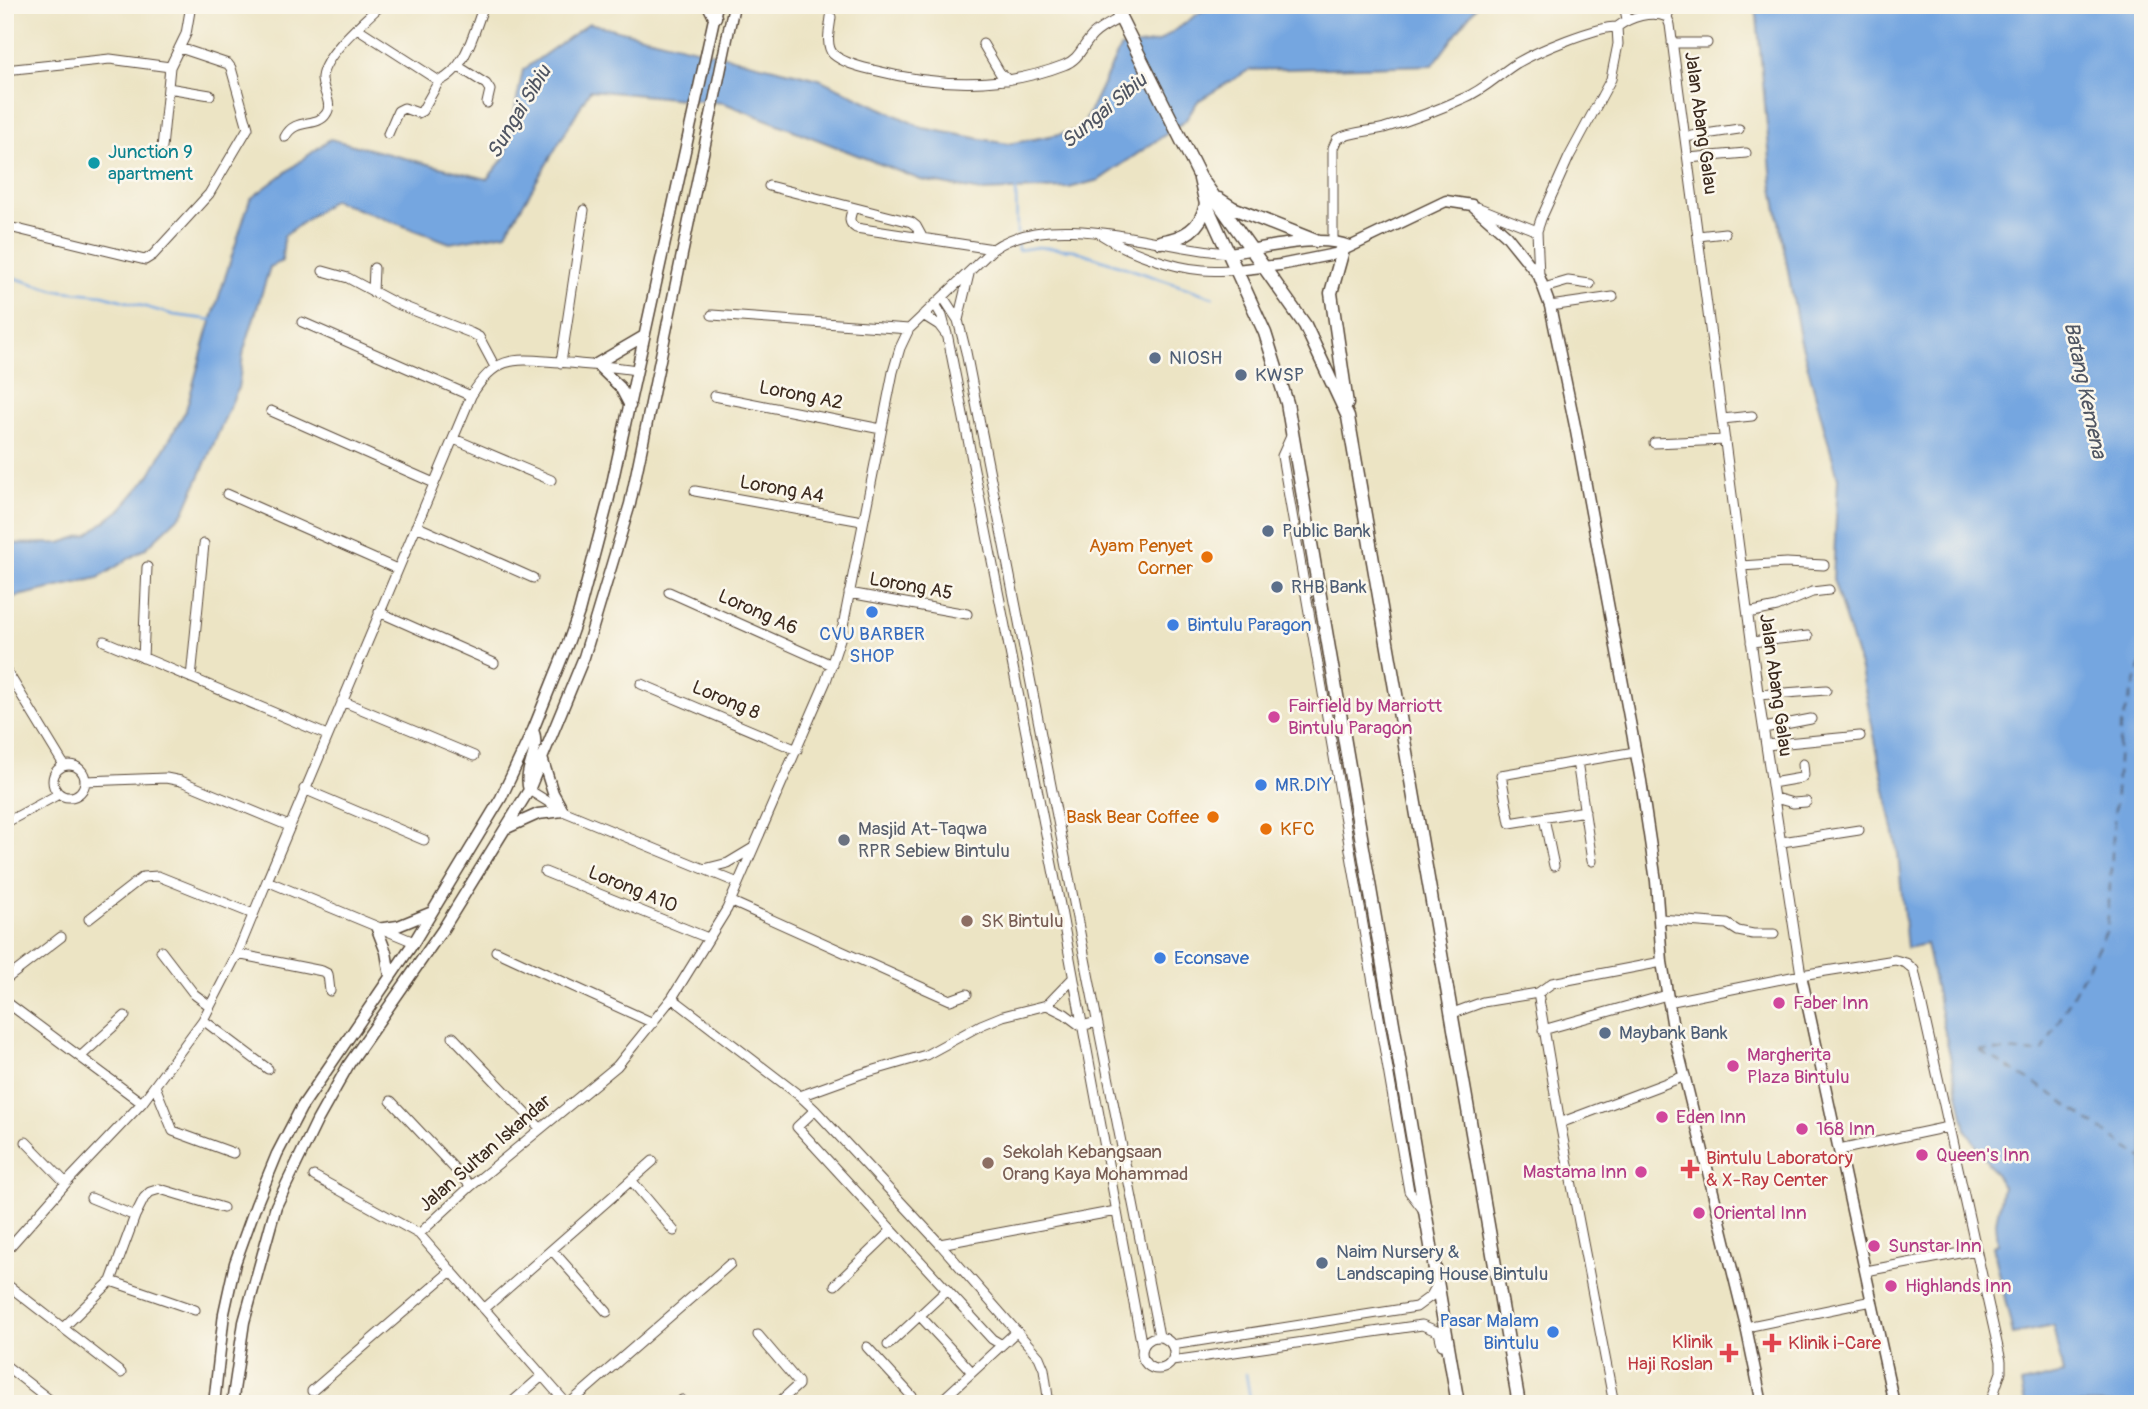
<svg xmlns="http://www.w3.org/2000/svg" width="2148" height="1409" font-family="Pangolin,sans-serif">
<rect width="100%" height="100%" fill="#fbf7ec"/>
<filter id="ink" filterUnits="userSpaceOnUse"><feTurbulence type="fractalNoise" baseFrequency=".0143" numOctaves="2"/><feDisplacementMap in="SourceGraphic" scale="14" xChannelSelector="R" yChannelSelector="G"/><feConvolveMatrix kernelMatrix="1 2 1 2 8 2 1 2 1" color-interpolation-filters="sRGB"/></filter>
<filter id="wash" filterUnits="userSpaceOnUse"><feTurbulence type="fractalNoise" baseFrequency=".00686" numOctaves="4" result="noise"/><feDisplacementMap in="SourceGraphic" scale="28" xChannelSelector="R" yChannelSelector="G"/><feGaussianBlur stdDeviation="1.57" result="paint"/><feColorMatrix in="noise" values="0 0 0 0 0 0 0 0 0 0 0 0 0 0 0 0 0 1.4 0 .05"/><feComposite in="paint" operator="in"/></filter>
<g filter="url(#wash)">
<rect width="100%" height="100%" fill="#ece4c4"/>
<path fill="#75a6e0" stroke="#58687f" stroke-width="2" d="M 1227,5 L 1477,5 L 1433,65 L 1249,70 L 1198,101 L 1185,121 L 1099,180 L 1069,188 L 981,191 L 921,180 L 724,103 L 590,90 L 506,233 L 450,243 L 333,200 L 284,236 L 282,261 L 270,267 L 244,350 L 238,388 L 184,512 L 146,548 L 98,578 L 5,599 L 5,544 L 60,543 L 88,534 L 120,510 L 149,476 L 186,410 L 208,331 L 250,199 L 330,139 L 487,179 L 505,157 L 523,70 L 589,23 L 819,79 L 923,128 L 1008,144 L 1081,130 L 1120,48 L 1158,42 L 1202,11 Z
M 1756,5 L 2143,5 L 2143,1404 L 2025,1404 L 2021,1384 L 2063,1374 L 2053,1326 L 2013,1334 L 1993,1246 L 1998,1244 L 1996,1222 L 2003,1186 L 1966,1130 L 1926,944 L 1907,948 L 1898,854 L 1861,670 L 1833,579 L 1838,478 L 1800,338 L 1772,182 Z"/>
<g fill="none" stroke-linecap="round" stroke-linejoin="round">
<path stroke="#75a6e0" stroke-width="2.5" d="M 1016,188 L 1017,234
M 1017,241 L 1018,250 L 1038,247 L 1074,250 L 1213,297
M 5,275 L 54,290 L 103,295 L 174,315 L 213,320
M 1246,1374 L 1251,1404"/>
<path stroke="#4f5562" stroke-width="2" stroke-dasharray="9 7" stroke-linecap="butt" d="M 1979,1050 L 2042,1053 L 2107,930 L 2120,730 L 2143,658
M 1980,1051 L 2049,1092 L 2143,1159"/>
</g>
</g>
<g filter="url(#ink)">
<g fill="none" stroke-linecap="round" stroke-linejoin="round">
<g stroke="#564637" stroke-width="11">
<path id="minor" d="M 1624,5 L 1627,19
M 831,17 C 830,28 825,45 833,54 C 843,63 861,67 873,70 C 935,86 1003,89 1064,65 C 1080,59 1082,46 1093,35 C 1100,28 1111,23 1120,18
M 1667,17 L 1671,5
M 1617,27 C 1630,17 1651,10 1667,17 L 1670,25 L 1759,700 L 1801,975
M 357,28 L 439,81 C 466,70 474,31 484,5
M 1672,43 L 1707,43
M 983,44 L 1000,73 L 1008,80
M 459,67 L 486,84 L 490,90 L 487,103
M 5,70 L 110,59 L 170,67
M 168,88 L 210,95
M 388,134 L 398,111 L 404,108 L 418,113 L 422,111 L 439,81
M 285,137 C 295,117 317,128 326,114 C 334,104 321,89 322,77 C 325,54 364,21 381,5
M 1685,137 L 1739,129
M 162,148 L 170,67 L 186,34 L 191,5
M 1688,158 L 1746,153
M 769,186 L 911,222 L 916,226 L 922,237
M 1477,207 L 1537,231
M 853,208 C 850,217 847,222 856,228 L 993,249
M 5,226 L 145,260 L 153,255 L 209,194 L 248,128 L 231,68 L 228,64 L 180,48
M 1100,234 C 1126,251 1172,268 1203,270 C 1214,271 1226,270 1236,270
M 1698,236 L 1725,233
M 1333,241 L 1333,148 L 1337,139 C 1352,131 1368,132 1384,128 C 1411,120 1438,110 1464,98 C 1484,90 1499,74 1517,63 C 1538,51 1594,27 1617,27 L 1618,44 L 1611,79 L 1569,157 L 1541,219 L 1537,231 L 1539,276
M 323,271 L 348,278 L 395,303 L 471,333 L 479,337 L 495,367
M 1544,288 L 1568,281 L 1590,284
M 373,292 L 374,268
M 943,297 L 958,320 L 966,352 L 1159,1336
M 935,304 L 942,316 L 948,338 L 1061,910 L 1142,1347
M 1550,306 L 1613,297
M 712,315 L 909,329
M 923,315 L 939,325 L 945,333
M 958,320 L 969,274
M 302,322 L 471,396
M 561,363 L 584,210
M 714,396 L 881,429
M 271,411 L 434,483
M 1722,419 L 1752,416
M 1292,434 L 1282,456 L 1409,1191 L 1425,1212
M 454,439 L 551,480
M 1654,443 L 1725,440
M 695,491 L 862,521
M 227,494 L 397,569
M 416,526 L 533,578
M 1741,566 L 1786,563 L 1824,565
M 669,592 L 832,665
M 849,593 L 967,614
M 379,612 L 494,663
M 1748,613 L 1777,607 L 1812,592 L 1829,590
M 104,641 L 327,735
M 1751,642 L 1808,636
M 143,658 L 147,567
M 5,668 L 64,765
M 191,678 L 204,544
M 641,684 L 797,750
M 1758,695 L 1826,690
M 342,701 L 474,756
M 1764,728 L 1811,719
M 1766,745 L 1860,736
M 1577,761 L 1592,861
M53 781a16 16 0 1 1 32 0a16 16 0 1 1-32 0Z
M 85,781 L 166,778 L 181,781 L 289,826
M 1772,783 L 1801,778 L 1804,775 L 1803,764
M 304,789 L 424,840
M 529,790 L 563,811 L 738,883
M 1775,798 L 1793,803 L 1806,802
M 1585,811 L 1510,823 L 1501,775 L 1635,752
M 1544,818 L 1554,866
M 5,823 L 59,794
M 1782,842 L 1859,830
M 704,869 L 728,863 L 753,848
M 545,872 L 708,938
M 267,881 L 471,396 C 497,353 516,359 560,362 C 585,365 610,366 636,370
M 730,901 L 950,1000 L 967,994
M 89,919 L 143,877 L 158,876 L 253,914
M 1660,919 L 1727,924 L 1738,931 L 1753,934 L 1774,934
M 161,951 L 194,994 L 210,1006
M 496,951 L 653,1023
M 237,954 L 322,971 L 328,974 L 330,991
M 5,980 L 61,937
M 1538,993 L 1560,1123 L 1614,1404
M 5,1001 L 142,1103
M 1668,1002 L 1801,975 L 1895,960 L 1906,963 L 1914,970 L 2001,1361 L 2001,1372 L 1990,1404
M 1047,1005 L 1065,1014 L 1081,1026 L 1097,1022
M 1453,1013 L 1483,1002 L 1538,993 L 1552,983 L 1662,962
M 203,1020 L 268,1069
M 1543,1030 L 1667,995
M 453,1037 L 540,1128
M 80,1057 L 125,1016
M 155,1086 L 173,1131 L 233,1153
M 800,1096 L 861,1074 L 926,1055 L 981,1025 L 1003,1016 L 1047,1005 L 1073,978
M 391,1101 L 471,1186
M 815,1110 L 797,1127 L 992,1339 L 1002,1345
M 1560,1123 L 1685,1076
M 26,1142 L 66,1183
M 1839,1150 L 1948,1127
M 314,1176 L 419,1234 L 567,1404
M 631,1180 L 674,1231
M 91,1198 L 135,1216
M 419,1234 L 471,1186 L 617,1066 L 672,998
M 940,1244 L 1116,1211
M 552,1250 L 607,1312
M 5,1252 L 66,1183 L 142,1103 L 203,1020 L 237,954 L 267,881 L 414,942
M 1866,1271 L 1976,1250
M 111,1281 L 195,1310
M 5,1283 L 121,1373
M 835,1285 L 892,1230
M 484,1309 L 653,1161
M 919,1315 L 972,1372
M 1746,1327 L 1872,1301
M 63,1328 L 111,1281 L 135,1216 L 144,1198 L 150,1192 L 160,1189 L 223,1208
M 758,1335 L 798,1382 L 798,1385 L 777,1404
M1142 1353a16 16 0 1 1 32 0a16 16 0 1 1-32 0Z
M 888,1345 L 947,1290
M 1172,1345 L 1416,1307 L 1431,1296 L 1437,1285
M 867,1347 L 919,1404
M 1172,1361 L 1422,1325 L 1439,1332 L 1442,1345
M 5,1365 L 55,1404
M 312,1391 L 451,1271
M 682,1400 L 685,1404
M 941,1401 L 1017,1331
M 510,1404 L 542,1376
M 569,1404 L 730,1264
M 1049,1404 L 1044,1369 L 1039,1357 L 940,1244 L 815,1110 L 800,1096 L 672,998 L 727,909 L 826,681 L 841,636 L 893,372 L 900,348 L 909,329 L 993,249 C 1053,207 1162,249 1229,253"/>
</g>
<g stroke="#564637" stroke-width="13">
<path id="tertiary" d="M 1229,253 C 1264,249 1317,233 1349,246
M 1236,270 L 1280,265 L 1335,254 L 1446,201 L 1472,205 L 1506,235 L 1539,276 L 1550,306 L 1575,426 L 1641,781 L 1656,881 L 1662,962 L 1674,1034 L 1745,1322 L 1762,1404
M 630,406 L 620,387 L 596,364 L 644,336
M 529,790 C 522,769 542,750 533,730
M 507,828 L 538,814 L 563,811 L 553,793 L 542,758
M 1801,975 L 1894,1404
M 390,976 L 386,952 L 377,929 L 398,926 L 432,912
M 214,1404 L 224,1313 L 235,1263 L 256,1205 L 277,1154 L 301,1108 L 414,942 L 501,798 L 533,730 L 568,643 L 579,612 L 608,502 L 717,5
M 232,1404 L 244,1322 L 276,1206 L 317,1121 L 349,1064 L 443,929 L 529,790 L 584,657 L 630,504 L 734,5"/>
</g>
<g stroke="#564637" stroke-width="15">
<path id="secondary" d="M 709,5 L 715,17
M 1114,5 L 1200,177 L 1305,325 L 1348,417 L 1519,1404
M 1200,179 L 1206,204 L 1265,333 L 1287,403 L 1458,1404
M 1219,199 L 1233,208 L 1316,241
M 1160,242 C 1184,238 1201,229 1206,204
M 1343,250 L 1331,293 L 1347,404"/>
</g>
<use href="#minor" stroke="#fff" stroke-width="9"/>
<use href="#tertiary" stroke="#fff" stroke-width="10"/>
<use href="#secondary" stroke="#fff" stroke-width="12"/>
</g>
</g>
<circle fill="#0f9aa8" stroke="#fbf7ec" stroke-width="2.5" cx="94" cy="163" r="7"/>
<g fill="#5c6f8a" stroke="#fbf7ec" stroke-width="2.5">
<circle cx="1155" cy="358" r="7"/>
<circle cx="1241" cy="375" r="7"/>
<circle cx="1268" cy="531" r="7"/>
<circle cx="1277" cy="587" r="7"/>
<circle cx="1605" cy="1033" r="7"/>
<circle cx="1322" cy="1263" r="7"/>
</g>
<g fill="#e8710a" stroke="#fbf7ec" stroke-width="2.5">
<circle cx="1207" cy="557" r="7"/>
<circle cx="1213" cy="817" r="7"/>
<circle cx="1266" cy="829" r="7"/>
</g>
<g fill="#3f7fe0" stroke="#fbf7ec" stroke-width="2.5">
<circle cx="872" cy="612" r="7"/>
<circle cx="1173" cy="625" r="7"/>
<circle cx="1261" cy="785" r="7"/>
<circle cx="1160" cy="958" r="7"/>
<circle cx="1553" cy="1332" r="7"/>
</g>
<g fill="#d1479c" stroke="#fbf7ec" stroke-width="2.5">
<circle cx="1274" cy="717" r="7"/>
<circle cx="1779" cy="1003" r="7"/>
<circle cx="1733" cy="1066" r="7"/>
<circle cx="1662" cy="1117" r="7"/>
<circle cx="1802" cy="1129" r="7"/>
<circle cx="1922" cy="1155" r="7"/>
<circle cx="1641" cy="1172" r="7"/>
<circle cx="1699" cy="1213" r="7"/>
<circle cx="1874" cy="1246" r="7"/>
<circle cx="1891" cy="1286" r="7"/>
</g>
<circle fill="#6b7280" stroke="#fbf7ec" stroke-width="2.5" cx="844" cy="840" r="7"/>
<g fill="#8d6e63" stroke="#fbf7ec" stroke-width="2.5">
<circle cx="967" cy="921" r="7"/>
<circle cx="988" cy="1163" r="7"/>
</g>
<g fill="#e0444e" stroke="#fbf7ec" stroke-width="2.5">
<path d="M1686.5 1158.5h7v7h7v7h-7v7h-7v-7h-7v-7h7z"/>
<path d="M1768.5 1332.5h7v7h7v7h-7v7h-7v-7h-7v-7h7z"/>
<path d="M1725.5 1342.5h7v7h7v7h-7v7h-7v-7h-7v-7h7z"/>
</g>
<g text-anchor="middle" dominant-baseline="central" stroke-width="5" stroke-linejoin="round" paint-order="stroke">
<g font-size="19" fill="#3b2a1e" stroke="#fbf7ec">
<text transform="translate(1701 123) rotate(82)">Jalan Abang Galau</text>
<text transform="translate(801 395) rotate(11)">Lorong A2</text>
<text transform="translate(782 489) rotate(10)">Lorong A4</text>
<text transform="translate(911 586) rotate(10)">Lorong A5</text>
<text transform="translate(758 612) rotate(24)">Lorong A6</text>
<text transform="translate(1776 685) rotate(82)">Jalan Abang Galau</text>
<text transform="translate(726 700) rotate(23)">Lorong 8</text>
<text transform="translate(633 889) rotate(22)">Lorong A10</text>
<text transform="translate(485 1153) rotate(-41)">Jalan Sultan Iskandar</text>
</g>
<g font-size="19" fill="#0d838f" stroke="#fbf7ec" text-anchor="start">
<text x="108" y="152">Junction 9<tspan x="108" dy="22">apartment</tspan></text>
</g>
<g font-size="19" fill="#4e5e75" stroke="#fbf7ec" text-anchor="start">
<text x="1169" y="358">NIOSH</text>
<text x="1255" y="375">KWSP</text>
<text x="1282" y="531">Public Bank</text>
<text x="1291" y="587">RHB Bank</text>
<text x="1619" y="1033">Maybank Bank</text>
<text x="1336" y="1252">Naim Nursery &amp;<tspan x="1336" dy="22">Landscaping House Bintulu</tspan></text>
</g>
<g font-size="19" fill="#c56008" stroke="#fbf7ec" text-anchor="end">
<text x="1193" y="546">Ayam Penyet<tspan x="1193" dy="22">Corner</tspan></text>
<text x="1199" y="817">Bask Bear Coffee</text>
<text x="1280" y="829" text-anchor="start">KFC</text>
</g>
<g font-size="19" fill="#366cbe" stroke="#fbf7ec" text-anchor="start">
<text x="1187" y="625">Bintulu Paragon</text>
<text x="872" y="634" text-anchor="middle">CVU BARBER<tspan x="872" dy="22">SHOP</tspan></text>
<text x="1275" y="785">MR.DIY</text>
<text x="1174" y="958">Econsave</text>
<text x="1539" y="1321" text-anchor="end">Pasar Malam<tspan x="1539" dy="22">Bintulu</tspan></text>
</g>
<g font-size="19" fill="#b23c85" stroke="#fbf7ec" text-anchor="start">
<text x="1288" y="706">Fairfield by Marriott<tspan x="1288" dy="22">Bintulu Paragon</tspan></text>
<text x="1793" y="1003">Faber Inn</text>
<text x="1747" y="1055">Margherita<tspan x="1747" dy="22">Plaza Bintulu</tspan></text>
<text x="1676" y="1117">Eden Inn</text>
<text x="1816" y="1129">168 Inn</text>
<text x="1936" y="1155">Queen's Inn</text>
<text x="1627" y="1172" text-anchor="end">Mastama Inn</text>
<text x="1713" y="1213">Oriental Inn</text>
<text x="1888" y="1246">Sunstar Inn</text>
<text x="1905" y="1286">Highlands Inn</text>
</g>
<g font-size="19" fill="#5b616d" stroke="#fbf7ec" text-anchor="start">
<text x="858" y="829">Masjid At-Taqwa<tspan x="858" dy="22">RPR Sebiew Bintulu</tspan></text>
</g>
<g font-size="19" fill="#785e54" stroke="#fbf7ec" text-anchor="start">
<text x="981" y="921">SK Bintulu</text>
<text x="1002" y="1152">Sekolah Kebangsaan<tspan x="1002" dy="22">Orang Kaya Mohammad</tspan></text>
</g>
<g font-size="19" fill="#be3a42" stroke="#fbf7ec" text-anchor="start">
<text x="1706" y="1158">Bintulu Laboratory<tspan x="1706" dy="22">&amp; X-Ray Center</tspan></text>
<text x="1713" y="1342" text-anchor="end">Klinik<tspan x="1713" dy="22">Haji Roslan</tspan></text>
<text x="1788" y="1343">Klinik i-Care</text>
</g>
<g font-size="21" font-style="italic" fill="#4f5562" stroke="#fbf7ec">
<text transform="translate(1104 111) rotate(-40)">Sungai Sibiu</text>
<text transform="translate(519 112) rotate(-59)">Sungai Sibiu</text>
<text transform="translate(2085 390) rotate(78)">Batang Kemena</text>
</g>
</g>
<rect width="2148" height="1409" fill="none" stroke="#fbf7ec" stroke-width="28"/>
</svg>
